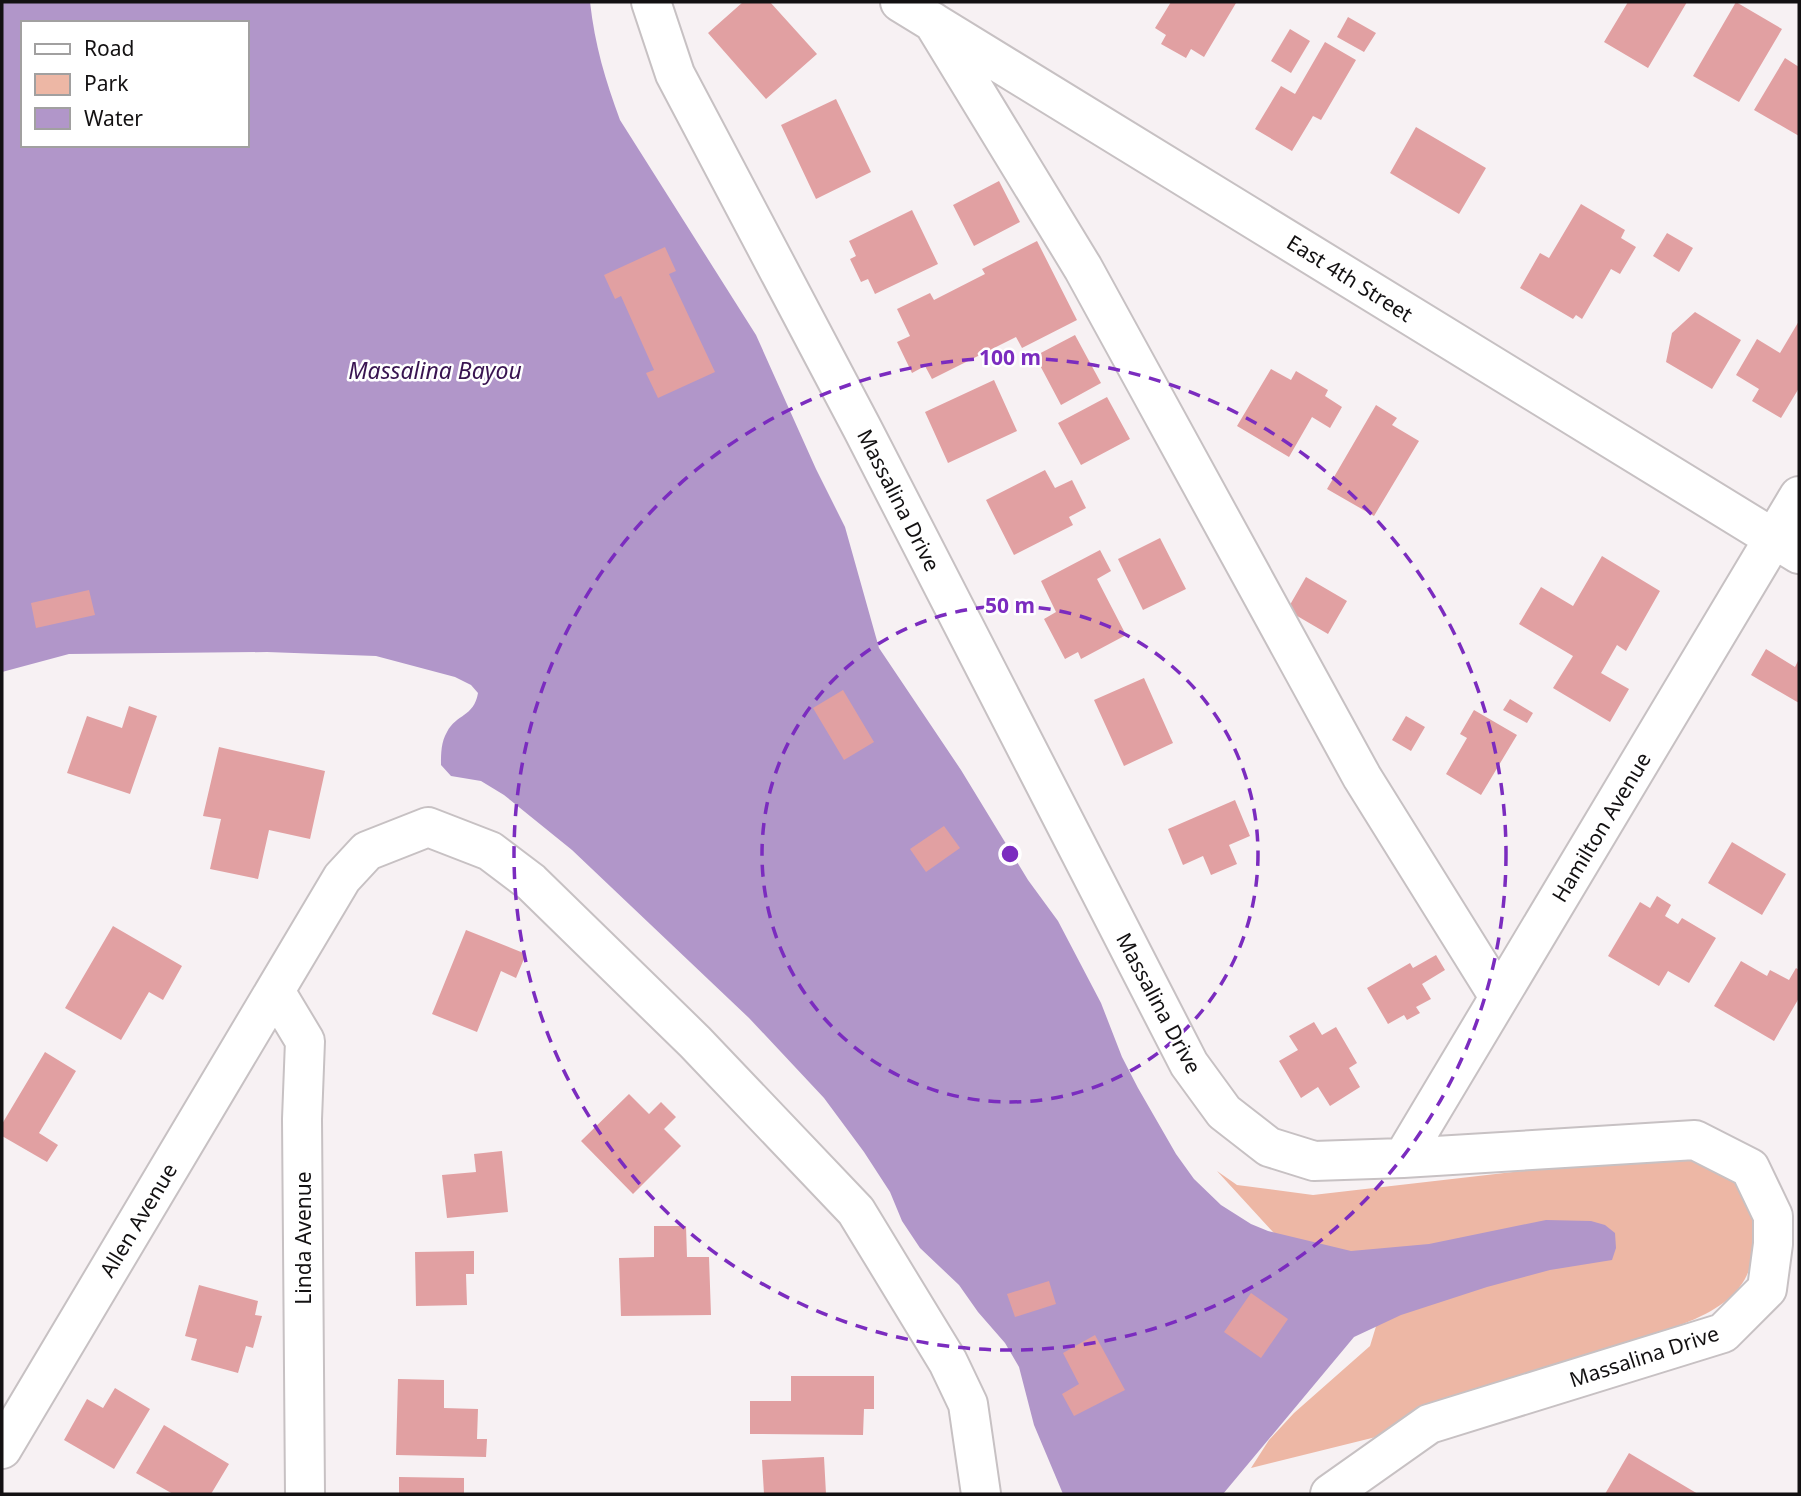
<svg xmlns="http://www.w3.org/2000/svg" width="1801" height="1496" font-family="'Noto Sans',sans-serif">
<rect width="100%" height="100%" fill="#f7f1f3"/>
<path fill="#edb7a5" d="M 1685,1157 C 1701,1164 1722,1170 1734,1181 C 1747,1192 1753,1213 1754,1229 C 1758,1283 1729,1306 1683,1324 L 1453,1397 L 1384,1435 L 1251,1468 L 1269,1440 L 1294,1413 L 1370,1346 L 1381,1310 L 1294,1255 L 1217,1171 L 1237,1185 L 1313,1195 L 1548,1168 Z"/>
<path fill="#b196c9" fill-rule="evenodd" d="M 2,2 L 590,2 C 595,46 605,79 620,120 L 756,335 L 816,469 L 845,527 L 879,648 L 961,770 L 1028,880 L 1058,921 L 1101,1003 L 1122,1057 L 1138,1088 L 1176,1154 L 1194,1179 L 1221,1205 L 1251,1224 L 1268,1231 L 1351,1251 L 1429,1244 L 1546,1220 L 1591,1221 L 1605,1225 L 1615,1233 L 1616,1248 L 1612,1260 L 1550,1270 L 1487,1287 L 1401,1315 L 1354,1337 L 1223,1494 L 1063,1494 L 1034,1425 L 1019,1367 L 1005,1343 L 978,1312 L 959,1285 L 920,1248 L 902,1221 L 890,1192 L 864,1152 L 824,1098 L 749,1018 L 572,850 L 504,795 L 481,781 L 451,776 L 441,765 C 441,754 441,742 447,732 C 456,714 474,717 478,693 L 471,685 L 455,677 L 376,656 L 267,652 L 69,654 L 2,672 ZM 23,23 L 247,23 L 247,145 L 23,145 Z"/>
<path fill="#e1a0a2" d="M 743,2 L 770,2 L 817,54 L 766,99 L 708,33 Z
M 1171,2 L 1233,2 L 1236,3 L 1204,57 L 1191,49 L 1186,58 L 1161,44 L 1166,35 L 1155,28 Z
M 1628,2 L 1687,2 L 1648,68 L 1604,42 Z
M 1736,2 L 1782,29 L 1739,102 L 1693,76 Z
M 1348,17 L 1376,33 L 1364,52 L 1337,37 Z
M 1290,29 L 1310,41 L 1291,73 L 1271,61 Z
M 1325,42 L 1356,60 L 1321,120 L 1313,116 L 1292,151 L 1255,129 L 1281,86 L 1295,94 Z
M 1785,58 L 1799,67 L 1799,136 L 1754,110 Z
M 836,99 L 871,172 L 816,199 L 781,125 Z
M 1416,127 L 1486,168 L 1459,214 L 1390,173 Z
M 999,181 L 1020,222 L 974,246 L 953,205 Z
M 1581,204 L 1625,230 L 1621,238 L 1636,247 L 1620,274 L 1611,269 L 1582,319 L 1576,315 L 1573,319 L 1520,288 L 1540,253 L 1549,258 Z
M 912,210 L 938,264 L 875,294 L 868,279 L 861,282 L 850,259 L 856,256 L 849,241 Z
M 1667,233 L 1693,248 L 1679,272 L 1653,256 Z
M 1037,241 L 1077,320 L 1022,348 L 1016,337 L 932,379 L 925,366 L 912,373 L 897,342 L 910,336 L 897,309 L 930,293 L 934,300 L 985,274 L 982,269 Z
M 665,247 L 676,271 L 669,274 L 715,372 L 658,398 L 646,373 L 654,370 L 621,296 L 615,299 L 604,275 Z
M 1695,312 L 1741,340 L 1712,389 L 1666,362 L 1672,333 Z
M 1799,321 L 1799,388 L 1781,418 L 1752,401 L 1759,389 L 1736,375 L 1757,339 L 1780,353 Z
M 1075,335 L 1101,383 L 1061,405 L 1035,356 Z
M 1271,369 L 1291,380 L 1296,371 L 1328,390 L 1325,396 L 1342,407 L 1330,428 L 1312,417 L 1289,457 L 1237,426 Z
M 994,380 L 1017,431 L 948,463 L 925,412 Z
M 1107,397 L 1130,439 L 1081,465 L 1058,423 Z
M 1376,405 L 1397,418 L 1392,425 L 1419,441 L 1374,516 L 1327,489 Z
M 1045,470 L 1055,488 L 1072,480 L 1086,508 L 1069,517 L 1073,525 L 1014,555 L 986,500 Z
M 1160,538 L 1186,589 L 1143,610 L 1118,559 Z
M 1100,550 L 1111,571 L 1097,579 L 1126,635 L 1081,659 L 1078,652 L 1065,659 L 1044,619 L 1056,612 L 1041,581 Z
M 1602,556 L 1660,591 L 1626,651 L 1617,645 L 1601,673 L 1629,689 L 1610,722 L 1553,688 L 1573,656 L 1519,624 L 1541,587 L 1573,606 Z
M 1306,577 L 1347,601 L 1328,634 L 1287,610 Z
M 89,590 L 95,615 L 36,628 L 31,603 Z
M 1766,649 L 1795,667 L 1799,659 L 1799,703 L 1751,675 Z
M 1144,678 L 1173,743 L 1124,766 L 1094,700 Z
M 843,690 L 874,742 L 844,760 L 813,708 Z
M 1510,699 L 1533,713 L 1527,723 L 1503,710 Z
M 129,706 L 157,716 L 130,794 L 67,773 L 87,716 L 122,728 Z
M 1474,710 L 1517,735 L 1481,795 L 1446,774 L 1467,738 L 1460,734 Z
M 1406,716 L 1425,727 L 1411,751 L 1392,740 Z
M 219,747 L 325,771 L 310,839 L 269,830 L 258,879 L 210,869 L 221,819 L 203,816 Z
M 1235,800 L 1250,836 L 1229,845 L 1237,864 L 1211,875 L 1203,856 L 1183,865 L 1168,829 Z
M 944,826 L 960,848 L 926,872 L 910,849 Z
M 1732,842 L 1786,874 L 1762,915 L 1708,883 Z
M 1657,896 L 1671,905 L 1665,916 L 1678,924 L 1682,918 L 1716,938 L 1689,983 L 1668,971 L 1659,986 L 1608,956 L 1640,902 L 1650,908 Z
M 113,926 L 182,966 L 163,1000 L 149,992 L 121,1040 L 65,1008 Z
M 466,930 L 526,954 L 516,978 L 501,971 L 477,1032 L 432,1014 Z
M 1436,955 L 1445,970 L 1422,984 L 1431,999 L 1416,1007 L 1420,1013 L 1407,1020 L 1404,1015 L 1388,1024 L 1367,988 L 1410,963 L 1413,968 Z
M 1741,961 L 1767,976 L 1770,970 L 1789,980 L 1796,968 L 1799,970 L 1799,998 L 1774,1041 L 1714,1006 Z
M 1314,1022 L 1322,1035 L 1336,1027 L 1357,1063 L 1349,1068 L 1360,1087 L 1330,1106 L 1318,1087 L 1301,1098 L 1279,1061 L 1298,1050 L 1289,1036 Z
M 45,1052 L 76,1071 L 39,1133 L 58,1145 L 47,1162 L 2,1136 L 2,1124 Z
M 629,1094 L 649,1114 L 661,1102 L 676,1117 L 664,1129 L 681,1146 L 633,1194 L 581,1141 Z
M 502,1151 L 508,1212 L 447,1218 L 442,1175 L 476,1172 L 474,1154 Z
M 654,1226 L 686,1226 L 687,1257 L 709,1257 L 711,1315 L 621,1316 L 619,1258 L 654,1257 Z
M 474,1251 L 474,1274 L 466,1274 L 467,1305 L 416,1306 L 415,1252 Z
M 1049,1281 L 1056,1304 L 1015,1317 L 1007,1294 Z
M 199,1285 L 258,1301 L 255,1315 L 262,1316 L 253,1348 L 246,1346 L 238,1373 L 191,1360 L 197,1339 L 185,1336 Z
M 1251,1293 L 1288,1319 L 1261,1358 L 1224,1332 Z
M 1095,1335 L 1125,1390 L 1074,1416 L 1062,1394 L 1079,1384 L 1063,1353 Z
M 791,1376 L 874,1376 L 874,1409 L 864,1409 L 863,1435 L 750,1434 L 750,1401 L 791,1401 Z
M 398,1379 L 444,1380 L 444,1408 L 478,1409 L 477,1439 L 487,1439 L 486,1457 L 396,1455 Z
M 115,1388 L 150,1409 L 114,1469 L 64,1440 L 87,1399 L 103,1408 Z
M 164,1425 L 229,1464 L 211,1494 L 173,1494 L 136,1473 Z
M 1629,1453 L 1698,1494 L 1605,1494 Z
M 824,1457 L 826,1494 L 764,1494 L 762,1460 Z
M 399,1477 L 464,1478 L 464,1494 L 399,1494 Z"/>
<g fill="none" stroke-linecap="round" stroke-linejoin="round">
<g stroke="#c7c1c3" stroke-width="42">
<path id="minor" d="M 651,2 L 675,74 L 862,428 L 1189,1064 L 1224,1112 L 1269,1147 L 1314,1161 L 1403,1158 L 1695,1140 L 1750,1168 L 1773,1216 L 1773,1244 L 1767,1289 L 1723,1333 L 1429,1424 L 1330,1494
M 900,2 L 1799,554
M 933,22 L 1083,268 L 1362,777 L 1499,997
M 275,991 L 305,1041 L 302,1119 L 305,1494
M 1403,1158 L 1799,496
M 2,1449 L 342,878 L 367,851 L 428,827 L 490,851 L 531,882 L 695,1042 L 856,1211 L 948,1362 L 968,1404 L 981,1494"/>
</g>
<use href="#minor" stroke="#fff" stroke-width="38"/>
</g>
<g fill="none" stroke="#7b2cbf" stroke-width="3.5" stroke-dasharray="12 9">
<circle cx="1010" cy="854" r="248"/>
<circle cx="1010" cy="854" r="496"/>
</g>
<g text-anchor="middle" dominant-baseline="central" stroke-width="5" stroke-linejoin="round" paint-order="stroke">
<g font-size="21" fill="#131112" stroke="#fff">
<text transform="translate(1350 278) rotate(32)">East 4th Street</text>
<text transform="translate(899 500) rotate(63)">Massalina Drive</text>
<text transform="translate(1601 827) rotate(-59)">Hamilton Avenue</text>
<text transform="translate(1159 1003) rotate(62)">Massalina Drive</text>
<text transform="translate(138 1220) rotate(-59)">Allen Avenue</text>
<text transform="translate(303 1238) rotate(-90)">Linda Avenue</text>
<text transform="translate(1644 1356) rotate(-18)">Massalina Drive</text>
</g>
<g font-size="23" font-style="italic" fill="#391451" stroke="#fff">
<text x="435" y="370">Massalina Bayou</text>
</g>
</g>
<circle cx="1010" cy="854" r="10" fill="#7b2cbf" stroke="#fff" stroke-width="3.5"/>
<g font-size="21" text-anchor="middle" font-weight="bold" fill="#7b2cbf" stroke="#fff" stroke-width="5" stroke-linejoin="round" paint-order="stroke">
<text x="1010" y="365">100 m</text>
<text x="1010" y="613">50 m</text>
</g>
<rect width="1801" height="1496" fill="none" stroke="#131112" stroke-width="7"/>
<rect x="21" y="21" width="228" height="126" fill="#ffffff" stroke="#a1a0a0" stroke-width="2"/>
<rect x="35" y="44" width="35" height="10" fill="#ffffff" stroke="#a1a0a0" stroke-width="2"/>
<text x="84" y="56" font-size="21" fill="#131112">Road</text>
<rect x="35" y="74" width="35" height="21" fill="#edb7a5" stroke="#a1a0a0" stroke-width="2"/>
<text x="84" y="91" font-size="21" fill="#131112">Park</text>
<rect x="35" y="108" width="35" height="21" fill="#b196c9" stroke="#a1a0a0" stroke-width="2"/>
<text x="84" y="126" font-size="21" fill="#131112">Water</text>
</svg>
